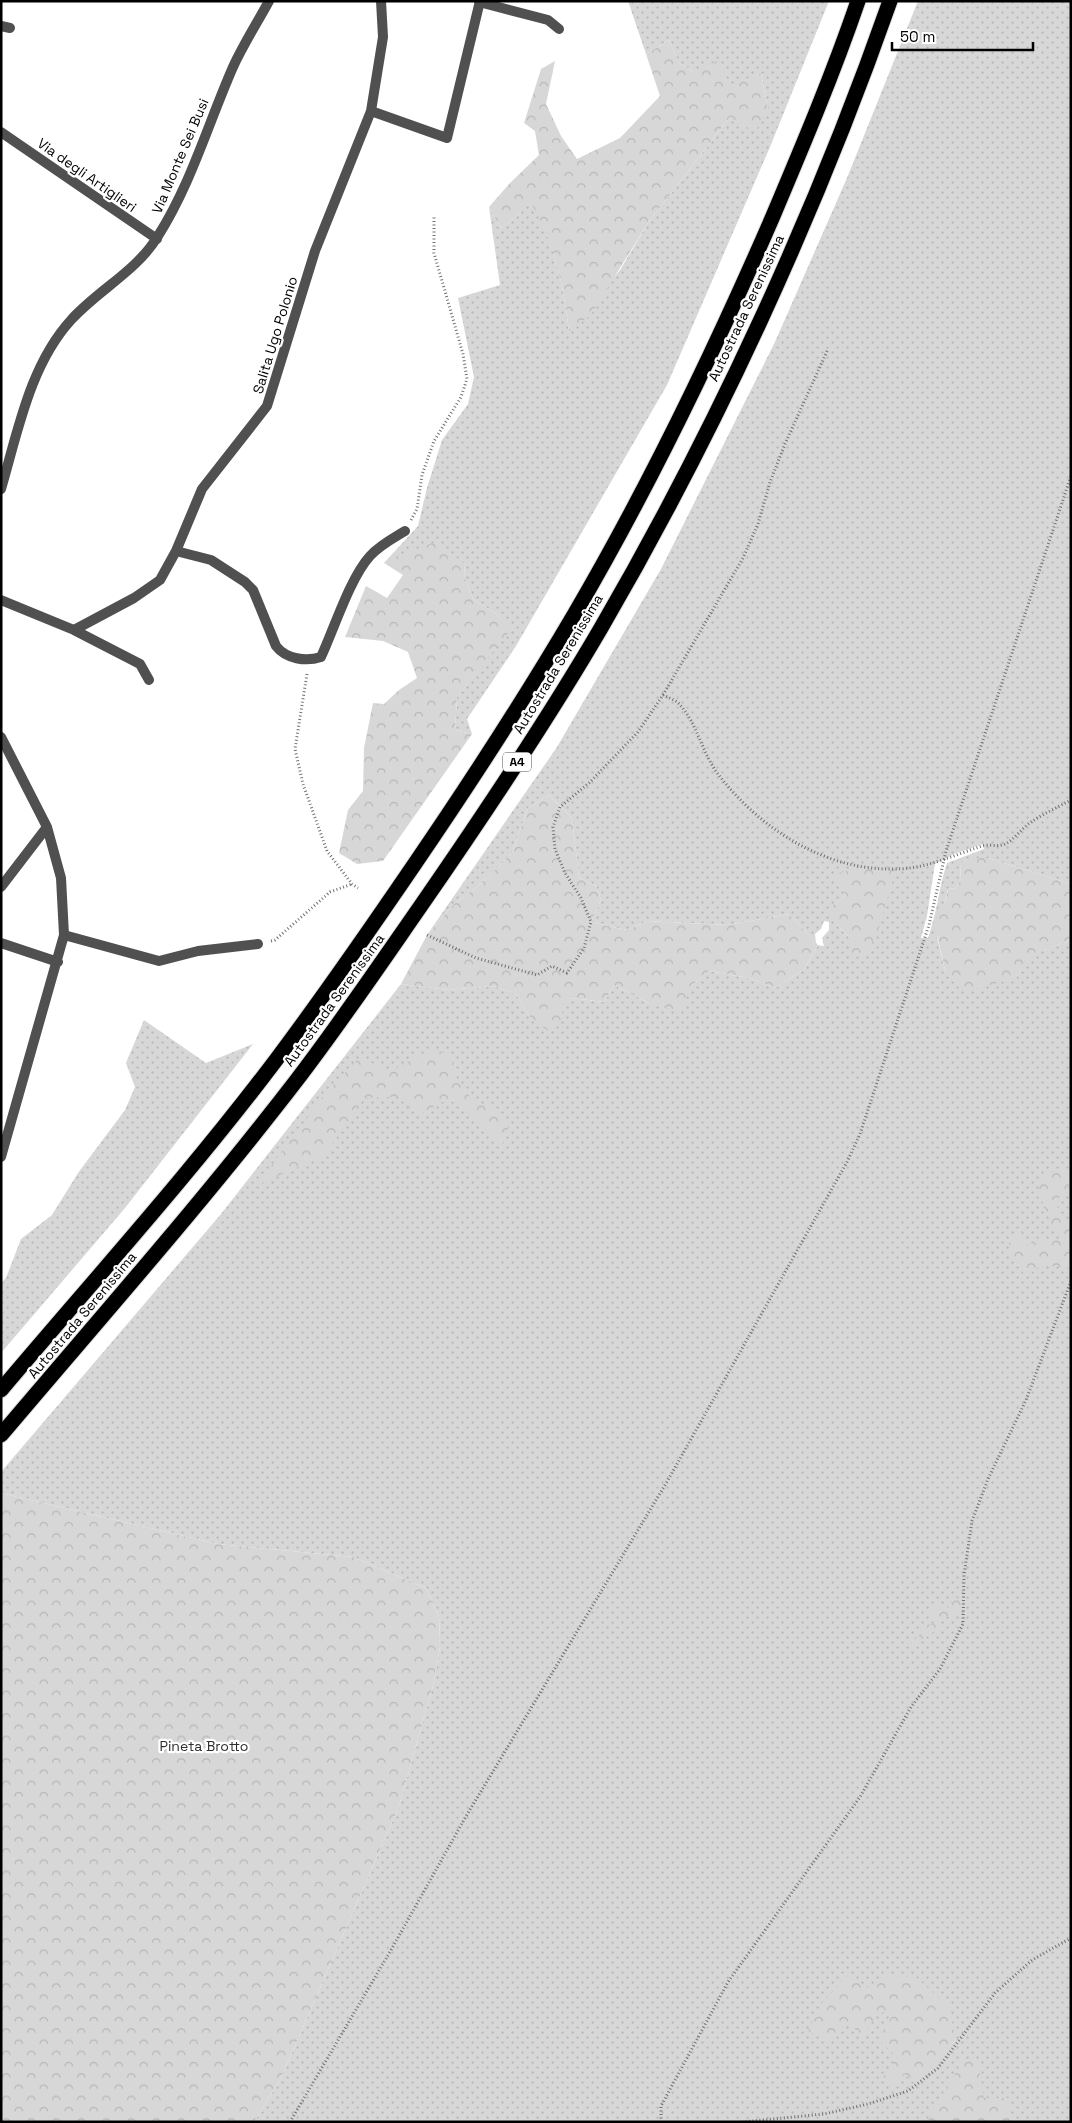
<svg xmlns="http://www.w3.org/2000/svg" width="1072" height="2123" font-family="'Space Grotesk',sans-serif">
<defs>
<pattern id="grass-dots" width="8" height="8" patternUnits="userSpaceOnUse" patternTransform="scale(1.25)"><rect width="8" height="8" fill="#d7d7d7"/><path d="M2 2h.1M6 6h.1" fill="none" stroke="#b7b7b7" stroke-width="1.8" stroke-linecap="round"/></pattern>
<pattern id="forest-crowns" width="20" height="18" patternUnits="userSpaceOnUse" patternTransform="scale(1.25)"><rect width="20" height="18" fill="#d7d7d7"/><path d="M2 6a3 3 0 1 1 6 0M12 15a3 3 0 1 1 6 0" fill="none" stroke="#b7b7b7"/></pattern>
</defs>
<rect width="100%" height="100%" fill="#fff"/>
<path fill="url(#grass-dots)" fill-rule="evenodd" d="M 628,1 L 829,1 L 770,147 L 667,385 L 516,646 L 467,719 L 472,734 L 455,730 L 457,697 L 511,628 L 495,613 L 473,599 L 465,578 L 464,563 L 384,563 L 418,526 L 427,488 L 442,440 L 468,404 L 474,377 L 458,298 L 500,285 L 489,207 L 501,228 L 517,216 L 530,201 C 555,241 563,285 569,331 L 620,270 L 648,223 L 730,117 L 768,109 L 761,73 L 731,86 L 694,72 L 679,63 L 669,40 L 646,54 Z
M 918,1 L 1071,1 L 1071,884 L 988,858 L 970,858 L 961,863 L 960,881 L 956,888 L 948,889 L 937,937 L 946,974 L 1016,978 L 1032,954 L 1071,940 L 1071,2122 L 254,2122 L 280,2080 L 399,1806 L 433,1686 L 440,1647 L 439,1617 L 426,1588 L 353,1557 L 218,1544 L 1,1493 L 1,1472 L 221,1214 L 401,984 L 448,990 L 494,986 L 516,994 L 531,1019 L 572,998 L 604,1002 L 614,985 L 649,1003 L 691,986 L 709,971 L 749,978 L 775,988 L 804,969 L 818,945 L 824,946 L 822,938 L 829,930 L 829,922 L 824,921 L 821,929 L 815,934 L 816,943 L 789,914 L 727,925 L 647,921 L 627,930 L 591,922 L 601,900 L 596,886 L 579,878 L 572,818 L 549,795 L 528,808 L 512,853 L 477,887 L 454,904 L 427,935 L 557,747 L 661,569 L 775,342 L 847,178 ZM 983,844 L 984,849 L 947,863 C 939,887 937,913 928,938 L 921,938 L 927,916 L 935,864 L 954,854 ZM 896,870 L 850,938 L 838,926 L 829,909 L 847,895 Z
M 144,1020 L 206,1063 L 253,1044 L 125,1208 L 1,1353 L 1,1283 L 6,1278 L 21,1239 L 52,1215 L 78,1173 L 125,1110 L 135,1087 L 126,1063 Z"/>
<path fill="url(#forest-crowns)" d="M 669,40 L 679,63 L 694,72 L 717,61 L 731,85 L 761,73 L 768,109 L 755,132 L 730,117 L 648,223 L 590,316 L 569,331 C 563,285 555,242 530,202 L 517,216 L 501,228 L 489,207 L 510,183 L 539,155 L 535,131 L 524,123 L 541,69 L 555,61 L 546,104 L 561,136 L 577,159 L 620,138 L 660,96 L 646,54 Z
M 435,542 L 464,563 L 465,578 L 473,599 L 495,613 L 512,628 L 457,697 L 455,730 L 472,734 L 383,861 L 357,864 L 339,853 L 348,810 L 363,791 L 364,748 L 373,703 L 384,704 L 399,690 L 417,678 L 408,652 L 383,641 L 345,637 L 366,586 L 387,598 L 403,575 L 384,563 Z
M 549,795 L 572,818 L 579,878 L 596,886 L 601,900 L 591,922 L 627,930 L 647,921 L 727,925 L 789,914 L 818,945 L 804,969 L 775,988 L 749,978 L 709,971 L 691,986 L 680,1012 L 649,1003 L 614,985 L 604,1002 L 572,998 L 562,1004 L 563,1019 L 550,1032 L 531,1019 L 516,994 L 494,986 L 448,990 L 401,984 L 427,935 L 454,904 L 477,887 L 512,853 L 528,808 Z
M 970,858 L 988,858 L 1071,884 L 1071,940 L 1033,954 L 1016,978 L 964,992 L 946,974 L 934,922 L 945,903 L 948,889 L 956,888 L 960,881 L 961,863 Z
M 864,867 L 896,869 L 877,934 L 863,959 L 850,953 L 850,938 L 838,926 L 828,909 L 847,895 L 833,880 L 839,873 Z
M 433,1048 L 452,1057 L 457,1080 L 476,1104 L 491,1106 L 508,1127 L 502,1145 L 458,1102 L 442,1102 L 418,1116 L 398,1097 L 364,1098 L 324,1156 L 257,1185 L 325,1094 L 359,1058 L 391,1071 Z
M 1071,1168 C 1071,1185 1068,1194 1054,1201 L 1066,1223 L 1071,1222 L 1071,1268 L 1041,1265 L 1026,1277 L 1012,1256 L 1009,1243 L 1022,1231 L 1028,1246 L 1040,1239 L 1065,1241 L 1045,1212 L 1038,1184 L 1052,1172 Z
M 1,1493 L 218,1544 L 353,1557 L 426,1588 L 439,1617 L 440,1647 L 433,1686 L 399,1806 L 280,2080 L 254,2122 L 1,2122 Z
M 953,1598 L 963,1598 L 963,1609 L 940,1619 L 941,1627 L 921,1640 L 920,1646 L 911,1647 L 912,1639 L 919,1636 L 923,1625 L 937,1624 L 930,1612 L 936,1606 L 944,1605 L 950,1609 Z
M 849,1974 L 866,1988 L 888,1976 L 916,1977 L 950,2008 L 956,2046 L 938,2068 L 916,2085 L 905,2074 L 890,2086 L 882,2079 L 897,2057 L 878,2039 L 892,2016 L 890,2008 L 874,2018 L 863,2037 L 848,2022 L 829,2042 L 808,2031 L 822,2003 Z
M 962,2060 L 978,2062 L 984,2098 L 1008,2098 L 1012,2122 L 932,2122 L 928,2119 C 938,2098 953,2081 962,2060 Z"/>
<g fill="none" stroke-linecap="round" stroke-linejoin="round">
<g stroke="#dbdbdb" stroke-width="17">
<path id="motorway" d="M 1,1390 C 93,1281 190,1174 276,1060 C 324,996 369,931 414,865 C 470,783 524,700 574,615 C 649,487 714,352 773,216 C 803,145 833,74 858,1
M 1,1435 C 100,1318 202,1203 296,1081 C 339,1025 379,966 420,907 C 483,816 545,724 601,628 C 715,432 815,215 890,1"/>
</g>
<path stroke="#727272" stroke-width="3" stroke-dasharray="1 2.5" stroke-linecap="butt" d="M 411,520 L 417,509 L 422,475 L 434,441 L 461,397 L 467,379 L 463,354 L 434,253 L 434,216
M 307,674 L 295,749 L 303,784 L 327,851 L 352,884 L 358,888
M 663,695 L 743,558 L 758,524 L 770,482 L 785,444 L 828,349
M 427,935 L 476,958 L 537,975 L 552,966 L 567,973 L 584,948 L 591,922 L 581,898 L 565,873 L 555,849 L 553,827 L 560,807 L 589,783 L 638,732 L 663,695 C 669,698 676,700 680,705 C 697,723 702,753 718,774 C 759,828 825,871 895,869 C 926,869 954,855 982,846 C 989,844 998,847 1005,844 C 1014,840 1022,828 1031,822 C 1043,814 1058,807 1071,800
M 271,941 L 275,940 L 330,892 L 352,884
M 290,2122 L 391,1950 L 465,1818 L 668,1480 L 847,1162 L 860,1134 L 929,925 L 946,851 L 1071,476
M 661,2122 L 661,2106 L 728,1982 L 860,1797 L 911,1707 L 940,1669 L 963,1624 L 964,1575 L 972,1521 L 988,1479 L 1026,1400 L 1071,1281
M 742,2122 L 824,2114 L 868,2104 L 908,2091 L 938,2068 L 995,1993 L 1032,1960 L 1071,1938"/>
<path stroke="#505050" stroke-width="10" d="M 381,1 L 383,37 L 371,111 L 447,138 L 480,1
M 479,2 L 548,20 L 559,29
M 1,26 L 10,28
M 1,132 L 157,239
M 1,489 C 18,431 30,365 71,320 C 98,290 137,271 158,236 C 191,184 208,124 233,67 C 243,45 257,23 269,1
M 176,551 L 211,560 L 245,582 L 253,590 L 276,646 C 286,659 306,662 321,657 C 334,629 350,578 370,556 C 380,545 392,539 405,531
M 1,600 L 74,630 L 140,664 L 149,680
M 74,630 L 134,598 L 160,580 L 176,551 L 202,489 L 267,406 L 315,251 L 371,111
M 1,737 L 47,827 L 61,878 L 64,935 L 1,1157
M 1,887 L 47,827
M 64,935 L 159,961 L 198,951 L 258,944
M 1,943 L 58,962"/>
<use href="#motorway" stroke="#000" stroke-width="15"/>
</g>
<g text-anchor="middle" dominant-baseline="central" stroke-width="4.5" stroke-linejoin="round" paint-order="stroke">
<rect fill="#fff" stroke="#4c4c4c" stroke-width="1" x="503" y="752.5" width="28" height="19" rx="4"/>
<g font-size="12" font-weight="bold" fill="#000">
<text x="517" y="762">A4</text>
</g>
<g font-size="14" fill="#000" stroke="#fff">
<text transform="translate(180 156) rotate(-67)">Via Monte Sei Busi</text>
<text transform="translate(87 175) rotate(35)">Via degli Artiglieri</text>
<text transform="translate(746 308) rotate(-65)">Autostrada Serenissima</text>
<text transform="translate(275 335) rotate(-73)">Salita Ugo Polonio</text>
<text transform="translate(558 664) rotate(-59)">Autostrada Serenissima</text>
<text transform="translate(334 1000) rotate(-54)">Autostrada Serenissima</text>
<text transform="translate(82 1315) rotate(-50)">Autostrada Serenissima</text>
</g>
<g font-size="14" fill="#2e2e2e" stroke="#fff">
<text x="204" y="1746">Pineta Brotto</text>
</g>
</g>
<rect width="1072" height="2123" fill="none" stroke="#000000" stroke-width="5"/>
<path d="M892 42v8h141v-8" fill="none" stroke="#000000" stroke-width="2.5"/>
<text x="900" y="42" font-size="15" fill="#000000" stroke="#ffffff" stroke-width="4" paint-order="stroke">50 m</text>
</svg>
